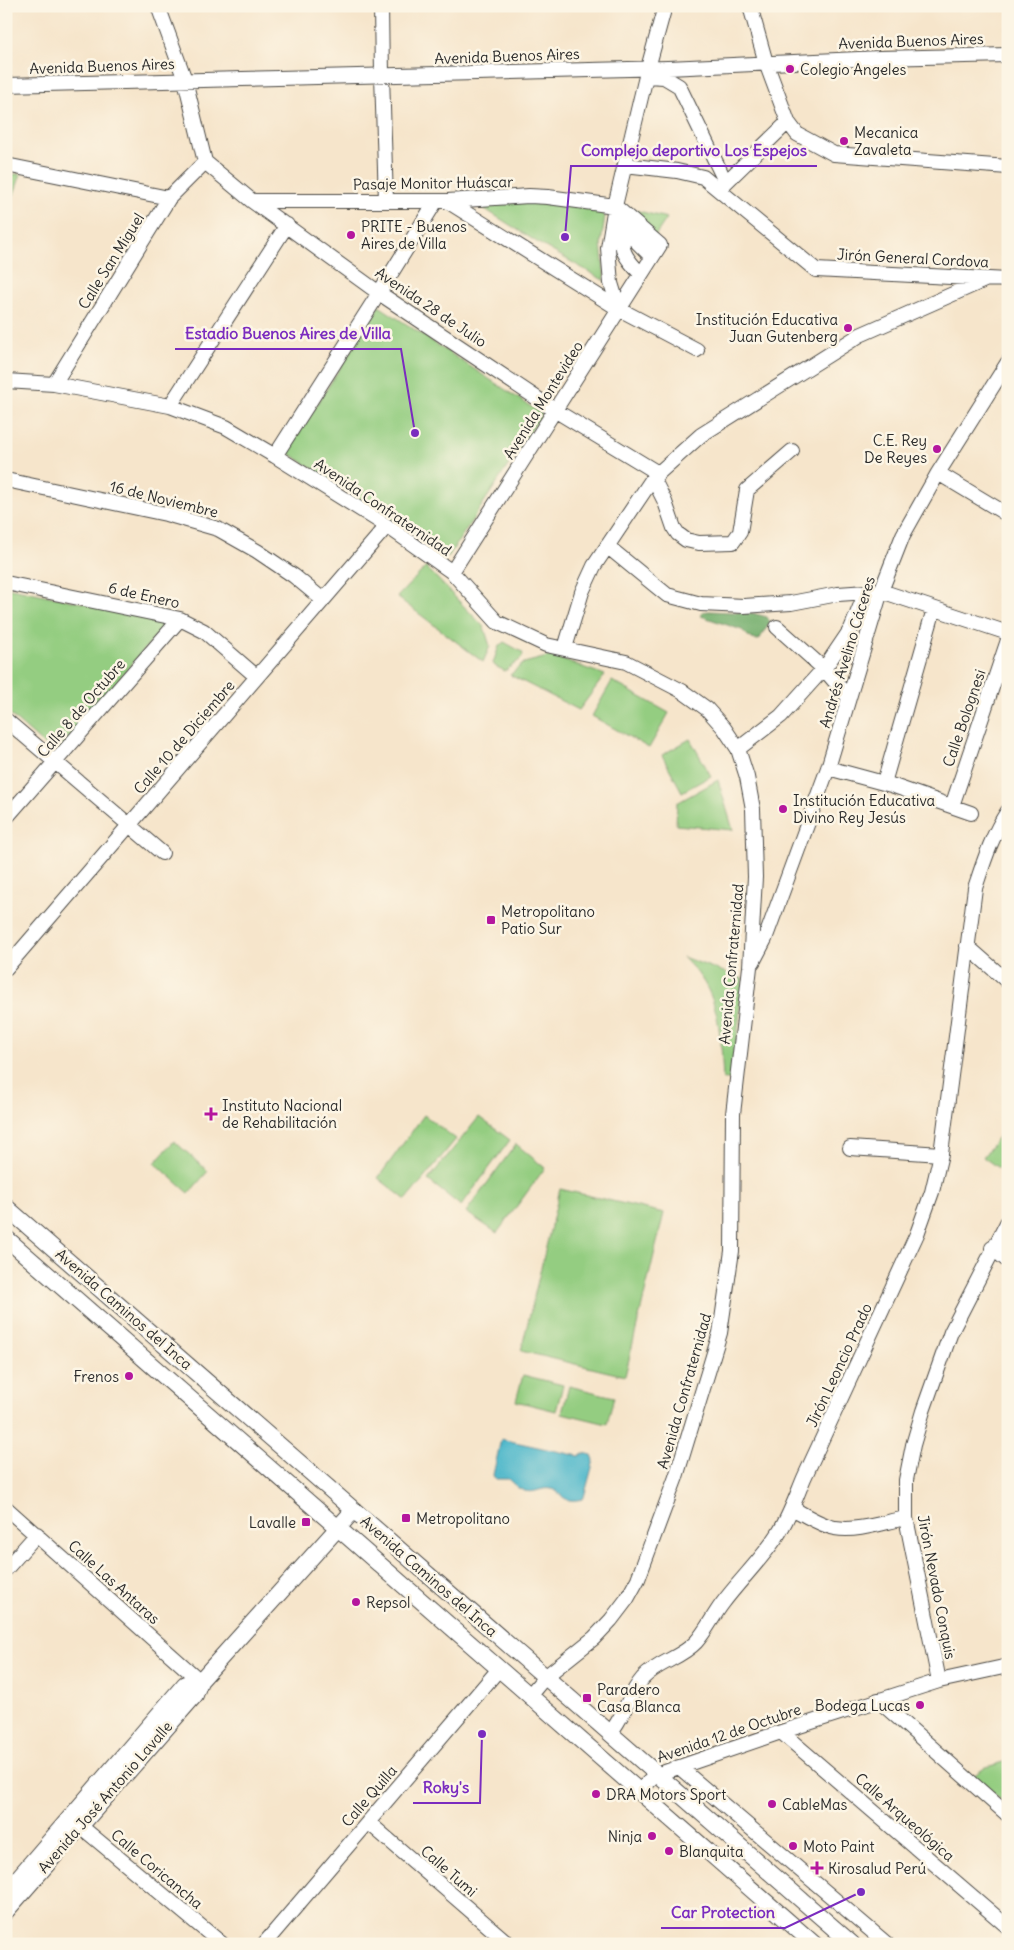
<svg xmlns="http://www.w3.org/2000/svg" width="1014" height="1950" font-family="Delius,sans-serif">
<rect width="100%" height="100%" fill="#fcf5e5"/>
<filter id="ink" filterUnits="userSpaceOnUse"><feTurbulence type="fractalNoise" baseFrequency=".02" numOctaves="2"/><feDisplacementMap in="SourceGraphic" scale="10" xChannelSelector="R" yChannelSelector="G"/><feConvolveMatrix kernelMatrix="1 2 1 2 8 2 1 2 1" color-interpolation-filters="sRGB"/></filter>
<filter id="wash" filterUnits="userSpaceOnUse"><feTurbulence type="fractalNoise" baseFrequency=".0096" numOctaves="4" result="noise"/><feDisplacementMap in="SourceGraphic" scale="20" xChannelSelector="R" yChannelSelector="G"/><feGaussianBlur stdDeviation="1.12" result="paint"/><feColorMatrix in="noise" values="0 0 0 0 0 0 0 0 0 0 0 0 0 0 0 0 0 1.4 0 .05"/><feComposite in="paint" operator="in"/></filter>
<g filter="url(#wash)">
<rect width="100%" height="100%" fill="#f6e5cb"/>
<path fill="#94cd81" stroke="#607c56" d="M 6,174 L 21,174 L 12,200 L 9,201 L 6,197 Z
M 536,202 L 596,209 L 602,212 L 605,216 L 601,243 L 605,281 L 540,244 L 480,206 L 480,204 Z
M 626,208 L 667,218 L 655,236 Z
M 379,306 L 542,414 L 448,557 L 287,452 Z
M 426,567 L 484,627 L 490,646 L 483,662 L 397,597 Z
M 6,587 L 159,619 L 162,625 L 161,630 L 59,749 L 50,750 L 6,711 Z
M 504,642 L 522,652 L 523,655 L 521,659 L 505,671 L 495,666 L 493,663 L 499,646 Z
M 551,656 L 605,675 L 579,710 L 510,675 L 524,663 Z
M 612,681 L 669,713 L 649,748 L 592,716 Z
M 690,739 L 711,776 L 682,792 L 662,755 Z
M 718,780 L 733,830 L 676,825 L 677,803 Z
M 683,957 L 743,979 L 733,1079 L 723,1079 C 721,1045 721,1006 701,978 C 696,970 689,964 683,957 Z
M 424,1115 L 456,1139 L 406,1200 L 378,1178 Z
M 479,1117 L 510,1140 L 461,1206 L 428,1180 Z
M 1008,1124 L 1008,1175 L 983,1157 Z
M 174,1141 L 208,1171 L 189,1193 L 155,1163 Z
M 516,1144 L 545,1168 L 497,1233 L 466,1212 Z
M 560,1189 L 664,1213 L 625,1376 L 521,1351 Z
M 523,1375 L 563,1385 L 556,1411 L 516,1401 Z
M 569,1386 L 614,1397 L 607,1424 L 562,1413 Z
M 1008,1761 L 1008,1806 L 973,1776 L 986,1767 Z"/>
<path fill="#77b06f" stroke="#516e4d" d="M 709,611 L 752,613 L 767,617 L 770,622 L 759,640 L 751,639 L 742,630 L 701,616 L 702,612 Z"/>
<path fill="#4db7ca" stroke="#3c717a" d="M 501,1439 L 579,1456 L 583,1453 L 592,1455 L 594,1460 L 584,1497 L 583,1499 C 559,1504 564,1492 551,1489 C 546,1488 543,1489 539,1490 C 524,1495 518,1488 508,1479 L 495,1479 L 493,1475 Z"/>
</g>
<g filter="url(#ink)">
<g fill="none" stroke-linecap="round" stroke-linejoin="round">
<g stroke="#494743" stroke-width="16">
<path id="minor" d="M 158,6 L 185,80 L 205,162 L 252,201 L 379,293 L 556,411 L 658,473
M 381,6 L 382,75 L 386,201
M 750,6 L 766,63 L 788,122 L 797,134 L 834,154 L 1008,167
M 647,76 L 664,77 L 679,86 L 725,181
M 6,85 L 668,68 L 880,58 L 1008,55
M 6,165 L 169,198
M 625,165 L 677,171 L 703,177 L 816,270 L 1008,280
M 720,188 L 788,122
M 252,201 L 447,201 L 529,196 L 548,197 L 615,206
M 447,201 L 619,309 L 697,350
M 616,210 L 621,226 L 652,257
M 621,226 C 620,250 625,258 641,274
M 619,309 L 611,283 L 608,248 L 615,206 L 648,68 L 665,6
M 6,381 L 54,384 L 170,406 L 226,427 L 275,456 L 387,526 L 452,572 L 497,622 L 546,645 L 626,662 L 682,691 L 707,709 L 724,728 L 738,749 L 747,777 L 753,809 L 755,877 L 750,967 L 733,1114 L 732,1251 L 720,1333 L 676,1477 L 638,1579 L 627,1599 L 611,1620 L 594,1638 L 545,1677 L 529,1696
M 54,384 L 169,198 L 205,162
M 170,406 L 287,225
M 275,456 L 379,293 L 436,201
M 938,473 L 1008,515
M 653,478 L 665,502 L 674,528 L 678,534 L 686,540 L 699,543 L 733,542 L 740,532 L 747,490 L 792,451
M 6,480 L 166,514 L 218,529 L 257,551 L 294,576 L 323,600
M 607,546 L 667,595 L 701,604 L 744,606 L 791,603 L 838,594 L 881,591 L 1008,633
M 452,572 L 660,245 L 615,206
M 6,583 L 180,619 L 204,631 L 257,677
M 777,627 L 824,669 L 849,698
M 565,648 L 582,592 L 594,566 L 653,478 L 701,435 L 860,335 L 987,279
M 6,720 L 162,853
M 738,749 L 781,716 L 826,666 L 851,629 L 866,592
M 828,768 L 891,785 L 971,813
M 884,783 L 934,609
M 952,806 L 1008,640
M 6,818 L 180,619
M 967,946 L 1008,982
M 753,962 L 765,939 L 828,768 L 881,591 L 903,535 L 938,473 L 1008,362
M 6,968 L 387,526
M 850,1148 L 941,1154
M 992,1248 L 1008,1261
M 6,1508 L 200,1681
M 792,1508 C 805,1515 820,1525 835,1528 C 858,1532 884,1522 906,1518
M 6,1569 L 37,1534
M 939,1681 L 906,1518 L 906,1480 L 913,1445 L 923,1411 L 951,1332 L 1008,1221
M 878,1700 L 1008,1815
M 781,1732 L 1008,1927
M 610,1733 C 624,1717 628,1695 643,1678 C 658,1662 681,1658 696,1642 C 706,1631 713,1616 722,1604 C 739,1581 761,1560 777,1536 C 789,1518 796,1497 804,1478 L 917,1234 L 932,1192 L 941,1154 L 975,888 C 984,861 992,835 1008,811
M 679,1767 L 887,1944
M 639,1791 L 656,1775 L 781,1732 L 939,1681 L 1008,1666
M 73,1820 L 222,1944
M 368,1822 L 509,1944
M 264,1944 L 499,1669"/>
</g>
<g stroke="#494743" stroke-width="18">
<path id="major" d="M 6,1207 L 852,1944
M 6,1238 L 814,1944
M 6,1892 L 185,1684 L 200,1681
M 6,1911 L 195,1695 L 200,1681 L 354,1510"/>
</g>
<use href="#minor" stroke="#fff" stroke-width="14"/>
<use href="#major" stroke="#fff" stroke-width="16"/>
</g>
</g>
<g fill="#b5179e" stroke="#fcf5e5" stroke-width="2">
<circle cx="790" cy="69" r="5"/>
<circle cx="844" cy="141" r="5"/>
<circle cx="351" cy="235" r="5"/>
<circle cx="848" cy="328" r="5"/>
<circle cx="937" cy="449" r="5"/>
<circle cx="783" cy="809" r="5"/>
<rect x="486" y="915" width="10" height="10" rx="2.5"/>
<path d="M208.5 1106.5h5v5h5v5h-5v5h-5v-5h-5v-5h5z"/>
<circle cx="129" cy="1376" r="5"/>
<rect x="401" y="1513" width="10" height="10" rx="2.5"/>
<rect x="301" y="1517" width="10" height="10" rx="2.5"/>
<circle cx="356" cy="1602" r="5"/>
<rect x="582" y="1693" width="10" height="10" rx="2.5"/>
<circle cx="920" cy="1705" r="5"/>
<circle cx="596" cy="1794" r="5"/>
<circle cx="772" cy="1804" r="5"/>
<circle cx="652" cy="1836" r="5"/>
<circle cx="793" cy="1846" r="5"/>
<circle cx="669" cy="1851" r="5"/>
<path d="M814.5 1860.5h5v5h5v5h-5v5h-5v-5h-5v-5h5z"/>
</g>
<g text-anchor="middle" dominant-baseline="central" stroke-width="5" stroke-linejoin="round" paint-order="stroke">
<g font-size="15" fill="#2b2b2b" stroke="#fcf5e5">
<text transform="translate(911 41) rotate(-2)">Avenida Buenos Aires</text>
<text transform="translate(507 56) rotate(-2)">Avenida Buenos Aires</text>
<text transform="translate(102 66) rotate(-2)">Avenida Buenos Aires</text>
<text transform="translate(433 183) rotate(-1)">Pasaje Monitor Huáscar</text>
<text transform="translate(913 258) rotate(3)">Jirón General Cordova</text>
<text transform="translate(111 261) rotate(-58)">Calle San Miguel</text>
<text transform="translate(431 307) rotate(34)">Avenida 28 de Julio</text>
<text transform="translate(543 400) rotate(-58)">Avenida Montevideo</text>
<text transform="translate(164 499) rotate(14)">16 de Noviembre</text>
<text transform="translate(383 507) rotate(34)">Avenida Confraternidad</text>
<text transform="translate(144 595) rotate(13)">6 de Enero</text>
<text transform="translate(847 652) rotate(-73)">Andrés Avelino Cáceres</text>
<text transform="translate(81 708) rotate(-49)">Calle 8 de Octubre</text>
<text transform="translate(964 718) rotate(-71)">Calle Bolognesi</text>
<text transform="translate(184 737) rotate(-49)">Calle 10 de Diciembre</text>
<text transform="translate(731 964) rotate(-85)">Avenida Confraternidad</text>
<text transform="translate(124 1309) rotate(41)">Avenida Caminos del Inca</text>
<text transform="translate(839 1365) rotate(-65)">Jirón Leoncio Prado</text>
<text transform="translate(684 1391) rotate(-74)">Avenida Confraternidad</text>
<text transform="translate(429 1576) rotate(41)">Avenida Caminos del Inca</text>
<text transform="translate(114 1582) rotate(42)">Calle Las Antaras</text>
<text transform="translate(937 1587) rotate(79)">Jirón Nevado Conquis</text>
<text transform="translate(729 1733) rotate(-19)">Avenida 12 de Octubre</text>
<text transform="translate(369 1796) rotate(-49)">Calle Quilla</text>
<text transform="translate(105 1797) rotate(-49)">Avenida José Antonio Lavalle</text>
<text transform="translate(905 1817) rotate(41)">Calle Arqueológica</text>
<text transform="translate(157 1869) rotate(40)">Calle Coricancha</text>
<text transform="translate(449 1871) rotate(41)">Calle Tumi</text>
</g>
<g font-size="15" fill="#2b2b2b" stroke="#fcf5e5" text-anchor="start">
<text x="800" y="69">Colegio Angeles</text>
<text x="854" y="132">Mecanica<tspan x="854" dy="17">Zavaleta</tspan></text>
<text x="361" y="226">PRITE - Buenos<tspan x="361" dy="17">Aires de Villa</tspan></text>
<text x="838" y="319" text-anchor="end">Institución Educativa<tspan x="838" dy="17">Juan Gutenberg</tspan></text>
<text x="927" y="440" text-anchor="end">C.E. Rey<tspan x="927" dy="17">De Reyes</tspan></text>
<text x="793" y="800">Institución Educativa<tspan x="793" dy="17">Divino Rey Jesús</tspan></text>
<text x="501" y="911">Metropolitano<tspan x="501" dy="17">Patio Sur</tspan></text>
<text x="222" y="1105">Instituto Nacional<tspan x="222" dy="17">de Rehabilitación</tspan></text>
<text x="119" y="1376" text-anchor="end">Frenos</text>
<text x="416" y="1518">Metropolitano</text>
<text x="296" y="1522" text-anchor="end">Lavalle</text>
<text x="366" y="1602">Repsol</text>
<text x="597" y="1689">Paradero<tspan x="597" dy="17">Casa Blanca</tspan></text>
<text x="910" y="1705" text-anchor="end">Bodega Lucas</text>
<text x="606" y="1794">DRA Motors Sport</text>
<text x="782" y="1804">CableMas</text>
<text x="642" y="1836" text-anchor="end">Ninja</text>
<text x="803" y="1846">Moto Paint</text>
<text x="679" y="1851">Blanquita</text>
<text x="828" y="1868">Kirosalud Perú</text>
</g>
</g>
<path fill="none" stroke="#7b2cbf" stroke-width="2" d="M565 237L571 166H817M415 433L401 349H175M482 1734L480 1803H413M861 1892L785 1928H661"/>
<g fill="#7b2cbf" stroke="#fcf5e5" stroke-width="2">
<circle cx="565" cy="237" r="5"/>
<circle cx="415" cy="433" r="5"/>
<circle cx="482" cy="1734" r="5"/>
<circle cx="861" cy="1892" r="5"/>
</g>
<g font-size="16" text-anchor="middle" font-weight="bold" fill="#7b2cbf" stroke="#fcf5e5" stroke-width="5" stroke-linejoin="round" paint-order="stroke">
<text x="694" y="156">Complejo deportivo Los Espejos</text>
<text x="288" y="339">Estadio Buenos Aires de Villa</text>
<text x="446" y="1793">Roky's</text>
<text x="723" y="1918">Car Protection</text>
</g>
<rect width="1014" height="1950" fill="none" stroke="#fcf5e5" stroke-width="25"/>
</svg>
